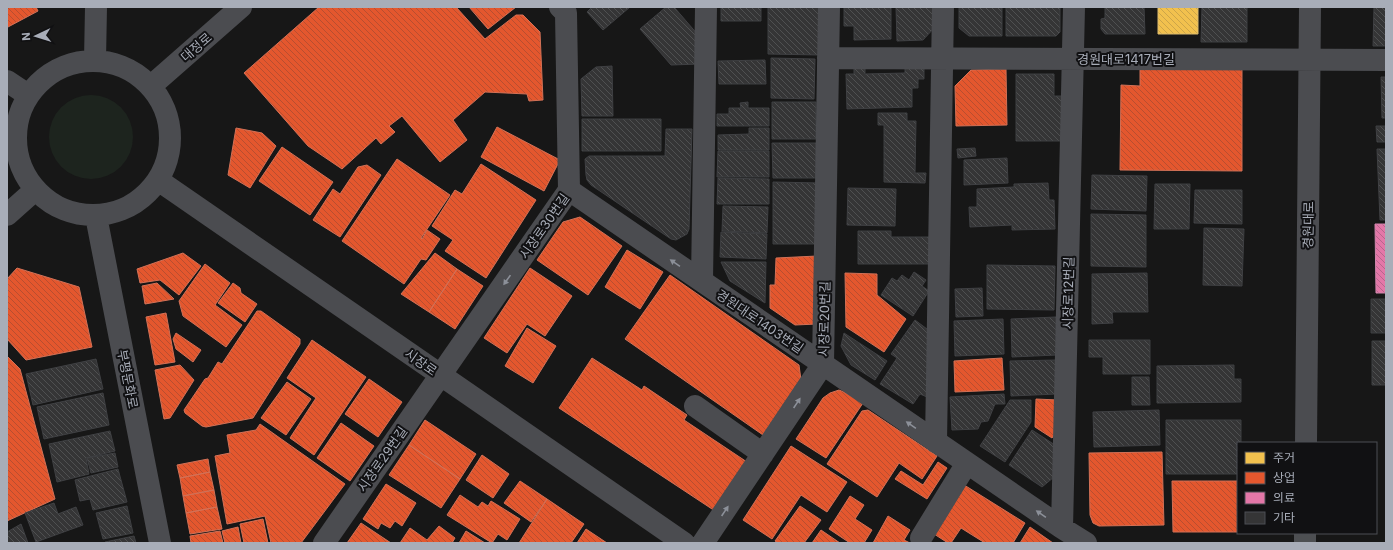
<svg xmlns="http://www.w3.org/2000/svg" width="1393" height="550" font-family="Inter,'Noto Sans KR',sans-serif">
<defs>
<pattern id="homes-back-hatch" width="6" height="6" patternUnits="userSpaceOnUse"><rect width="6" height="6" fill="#f2c14e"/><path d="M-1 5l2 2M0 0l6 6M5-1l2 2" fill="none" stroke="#cca549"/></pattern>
<pattern id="shops-back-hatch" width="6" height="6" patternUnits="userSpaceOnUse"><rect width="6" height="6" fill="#e4572e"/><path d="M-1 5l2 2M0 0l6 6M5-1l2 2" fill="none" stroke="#b84e30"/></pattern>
<pattern id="health-back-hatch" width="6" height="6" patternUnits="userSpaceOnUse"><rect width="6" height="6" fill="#e377a8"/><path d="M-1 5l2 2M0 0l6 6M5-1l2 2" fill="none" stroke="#b7668c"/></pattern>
<pattern id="building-back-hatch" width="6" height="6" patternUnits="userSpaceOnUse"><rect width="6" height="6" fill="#353536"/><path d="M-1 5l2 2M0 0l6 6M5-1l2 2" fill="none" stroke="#4f5051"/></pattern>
</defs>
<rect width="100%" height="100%" fill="#171717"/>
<path fill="#1d241e" d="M49 137a42 42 0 1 1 84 0a42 42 0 1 1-84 0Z"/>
<path fill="url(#homes-back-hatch)" stroke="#dcbb6e" d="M 1158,7 L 1198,7 L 1198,34 L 1158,34 Z"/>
<path fill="url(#shops-back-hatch)" stroke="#d27157" d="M 7,7 L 36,7 L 38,11 L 8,27 L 7,26 Z
M 319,7 L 456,7 L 485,39 L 516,15 L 523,15 L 540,32 L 543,100 L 529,101 L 527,94 L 485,92 L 453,120 L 467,140 L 440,162 L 402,116 L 389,126 L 395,132 L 381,144 L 376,138 L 342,169 L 308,146 L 244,73 Z
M 469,7 L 516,7 L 488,29 Z
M 1140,68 L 1242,69 L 1242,171 L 1120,170 L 1121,85 L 1140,86 Z
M 1006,69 L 1007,125 L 956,126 L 955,86 L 971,70 Z
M 497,127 L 560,160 L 544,191 L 481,157 Z
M 236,128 L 262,133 L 276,146 L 250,188 L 228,175 Z
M 282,147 L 333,182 L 310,215 L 259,181 Z
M 397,159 L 450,195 L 421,238 L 422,239 L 427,230 L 440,239 L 426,260 L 421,259 L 404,284 L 342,241 Z
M 481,164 L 536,200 L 486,278 L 445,251 L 453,240 L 432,226 L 455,190 L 462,194 Z
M 367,165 L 381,175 L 340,237 L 313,220 L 333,189 L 340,194 L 358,167 Z
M 580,217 L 622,246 L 588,295 L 537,260 L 563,222 Z
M 627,250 L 663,272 L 640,309 L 605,287 Z
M 183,253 L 201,266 L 179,295 L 160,280 L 140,283 L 137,269 Z
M 435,253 L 457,269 L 429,312 L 401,294 Z
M 817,256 L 817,324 L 795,325 L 770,308 L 770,285 L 775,285 L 776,258 Z
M 205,264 L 230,283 L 215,305 L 242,325 L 226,347 L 183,316 L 179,301 Z
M 17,268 L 79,287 L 92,347 L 26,360 L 7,339 L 7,279 Z
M 530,268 L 572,296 L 545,336 L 527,324 L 507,353 L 484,338 Z
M 457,269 L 483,286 L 455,329 L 429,312 Z
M 845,273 L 877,274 L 877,295 L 906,319 L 884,352 L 846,327 Z
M 670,275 L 799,365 L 801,380 L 763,435 L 625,339 Z
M 157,283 L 174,299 L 145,304 L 142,286 Z
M 233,283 L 240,288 L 241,293 L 257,304 L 245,322 L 218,303 Z
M 257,311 L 261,311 L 300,339 L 300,344 L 253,418 L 206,427 L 202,426 L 185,413 L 184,410 L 205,379 L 208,378 L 218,362 L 222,364 Z
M 166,313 L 175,362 L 155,365 L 146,317 Z
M 527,328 L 556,346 L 533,383 L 505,366 Z
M 176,333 L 201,350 L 193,362 L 176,349 L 173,339 Z
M 312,340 L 366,377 L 314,455 L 290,438 L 316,398 L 287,378 Z
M 7,356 L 20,369 L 55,499 L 7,521 Z
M 592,358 L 642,390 L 644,386 L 687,415 L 684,420 L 747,462 L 715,511 L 559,408 Z
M 1002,358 L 1004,390 L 955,392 L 954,361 Z
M 180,365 L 194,380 L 170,418 L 164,419 L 155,370 Z
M 369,379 L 402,402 L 378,437 L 345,414 Z
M 287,382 L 311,399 L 286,435 L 261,418 Z
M 839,390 L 844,392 L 863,403 L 826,458 L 796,439 L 823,398 L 830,393 Z
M 1036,399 L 1058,400 L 1057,431 L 1052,438 L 1035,427 Z
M 868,410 L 937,456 L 922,479 L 899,463 L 877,497 L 827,464 L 862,411 Z
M 425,420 L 476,454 L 460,479 L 409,445 Z
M 341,423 L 374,446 L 350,481 L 317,458 Z
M 260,424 L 345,484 L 301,543 L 271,543 L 265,516 L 227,524 L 215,456 L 230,453 L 227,435 L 256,430 Z
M 409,445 L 460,479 L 441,508 L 389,475 Z
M 791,446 L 847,482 L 827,512 L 801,495 L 772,539 L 743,520 Z
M 1162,452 L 1164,525 L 1099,526 L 1093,523 L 1090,515 L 1089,453 Z
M 482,455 L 509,474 L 493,498 L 466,480 Z
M 208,459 L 210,472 L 180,478 L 177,465 Z
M 938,462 L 947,468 L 927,499 L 895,479 L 901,471 L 923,485 Z
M 210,472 L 214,490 L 183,496 L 180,478 Z
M 520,481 L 547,499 L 531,522 L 504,503 Z
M 1172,481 L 1238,481 L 1238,532 L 1173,532 Z
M 961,483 L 1025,523 L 1013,543 L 985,543 L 961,528 L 951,543 L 948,543 L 931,532 Z
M 386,484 L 416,503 L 402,526 L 395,521 L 390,528 L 381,523 L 378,529 L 363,519 Z
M 214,490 L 217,507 L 186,513 L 183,496 Z
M 460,495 L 478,507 L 482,502 L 488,506 L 491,501 L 520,519 L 507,540 L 498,534 L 492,543 L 447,515 Z
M 850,496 L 864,505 L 855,519 L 872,530 L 864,543 L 850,543 L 829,529 Z
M 547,499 L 584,524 L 571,543 L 519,543 Z
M 800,506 L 821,520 L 804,543 L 778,543 L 775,541 Z
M 217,507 L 222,529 L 190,534 L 186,513 Z
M 888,516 L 910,530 L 904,540 L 910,543 L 873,543 Z
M 263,519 L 268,543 L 244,543 L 240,524 Z
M 361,523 L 391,543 L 347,543 Z
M 439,526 L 455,538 L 452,543 L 400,543 L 410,528 L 427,540 Z
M 238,527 L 241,543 L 225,543 L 222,531 Z
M 1030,527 L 1053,543 L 1020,543 Z
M 586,529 L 607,543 L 577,543 Z
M 821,530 L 840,543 L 812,543 Z
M 220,531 L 223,543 L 191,543 L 190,536 Z
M 466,531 L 485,543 L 459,543 Z"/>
<path fill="url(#health-back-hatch)" stroke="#d187ad" d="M 1375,224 L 1386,224 L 1386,293 L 1376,293 Z"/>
<path fill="url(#building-back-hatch)" stroke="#3f4043" d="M 592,7 L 630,7 L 603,30 L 587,12 Z
M 666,7 L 674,7 L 699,36 L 700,64 L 671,65 L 640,29 Z
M 721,7 L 761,7 L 761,21 L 721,21 Z
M 768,7 L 820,7 L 819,55 L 768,54 Z
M 844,7 L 891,7 L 891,39 L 854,40 L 854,26 L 844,26 Z
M 896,7 L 934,7 L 935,27 L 923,40 L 897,41 Z
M 959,7 L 1002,7 L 1002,36 L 969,36 L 959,28 Z
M 1006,7 L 1060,7 L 1060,32 L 1056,36 L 1006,36 Z
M 1105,7 L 1144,7 L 1145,34 L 1105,34 L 1101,29 L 1101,19 L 1105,18 Z
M 1202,7 L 1247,7 L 1247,42 L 1201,42 Z
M 1374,7 L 1386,7 L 1386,46 L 1373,46 Z
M 771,58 L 815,59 L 814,99 L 771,98 Z
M 765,60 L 766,84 L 719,84 L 718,61 Z
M 924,65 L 924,79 L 918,79 L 918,88 L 912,88 L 912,107 L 847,109 L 846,74 L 854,74 L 854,67 L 865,67 L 865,74 L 905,73 L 905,66 Z
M 612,66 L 613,116 L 582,116 L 581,79 L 596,67 Z
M 1016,74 L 1054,74 L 1054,96 L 1062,96 L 1062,141 L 1016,141 Z
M 1381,77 L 1386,77 L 1386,118 L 1382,118 Z
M 748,102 L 748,108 L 769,108 L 769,126 L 717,126 L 717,114 L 729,114 L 729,108 L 741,108 L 740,103 Z
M 772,102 L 816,102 L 816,139 L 772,139 Z
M 878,113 L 907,113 L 907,121 L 916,121 L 915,173 L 926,173 L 925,183 L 884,182 L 884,125 L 878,125 Z
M 582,119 L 661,119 L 661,151 L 582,151 Z
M 1376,126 L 1386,126 L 1386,142 L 1377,142 Z
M 749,128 L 769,128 L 769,150 L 718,150 L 718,135 L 749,134 Z
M 666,129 L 692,129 L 689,229 L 687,234 L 676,240 L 671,239 L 591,185 L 587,180 L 586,175 L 585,159 L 589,156 L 665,156 Z
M 772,143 L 816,143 L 816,178 L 773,178 Z
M 975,148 L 976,156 L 958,158 L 957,149 Z
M 1377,149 L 1386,149 L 1386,220 L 1380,220 Z
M 718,151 L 769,151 L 769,177 L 717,177 Z
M 1007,158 L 1008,183 L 964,185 L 964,160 Z
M 1092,175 L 1147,176 L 1146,211 L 1091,209 Z
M 718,178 L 769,179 L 769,204 L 717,204 Z
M 773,182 L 820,183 L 820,244 L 773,244 Z
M 1048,183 L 1049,200 L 1054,200 L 1055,229 L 1012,230 L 1012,225 L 970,227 L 969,207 L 977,207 L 977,189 L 1014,187 L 1014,184 Z
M 1155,184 L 1190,184 L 1189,229 L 1154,229 Z
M 848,188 L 896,189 L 895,226 L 847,225 Z
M 1195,190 L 1242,190 L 1242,224 L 1194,223 Z
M 723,206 L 768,207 L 767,233 L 722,231 Z
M 1091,214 L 1146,215 L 1146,267 L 1091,266 Z
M 1204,228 L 1244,229 L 1242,286 L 1203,285 Z
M 858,231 L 891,231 L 891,237 L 929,237 L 929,264 L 858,264 Z
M 721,232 L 767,234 L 766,259 L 720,257 Z
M 721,262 L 766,262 L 765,303 L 730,281 Z
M 987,265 L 1055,266 L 1054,310 L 987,309 Z
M 914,272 L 926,280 L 922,286 L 929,291 L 913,316 L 881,295 L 892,278 L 897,281 L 902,275 L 909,280 Z
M 1147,273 L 1148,312 L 1112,312 L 1113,323 L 1092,324 L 1092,274 Z
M 982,288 L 983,316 L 956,317 L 955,289 Z
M 1371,299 L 1386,299 L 1386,333 L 1371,333 Z
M 1056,317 L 1057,355 L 1012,357 L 1011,319 Z
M 1003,319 L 1004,354 L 955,356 L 954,321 Z
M 915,320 L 931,332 L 927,397 L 920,394 L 913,404 L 880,384 L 897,358 L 891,354 Z
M 844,333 L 887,361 L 875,380 L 851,365 L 841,346 Z
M 1089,340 L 1150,340 L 1150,374 L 1103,374 L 1103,357 L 1089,357 Z
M 1372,341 L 1386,341 L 1386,385 L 1372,385 Z
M 96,359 L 103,389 L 33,405 L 26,374 Z
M 1056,360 L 1057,394 L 1011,396 L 1010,361 Z
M 1234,365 L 1234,379 L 1241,379 L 1241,402 L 1157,403 L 1157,366 Z
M 1132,377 L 1149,377 L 1150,405 L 1132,405 Z
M 103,393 L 109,425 L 44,439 L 37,407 Z
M 1004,394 L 1005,404 L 995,404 L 988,421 L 981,422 L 978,429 L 952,430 L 950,397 Z
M 1010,400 L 1031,400 L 1031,422 L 1005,462 L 980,446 Z
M 1159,410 L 1160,445 L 1094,447 L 1093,412 Z
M 1166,420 L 1241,420 L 1241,443 L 1238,443 L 1238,474 L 1166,474 Z
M 1032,430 L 1055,445 L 1054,477 L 1042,487 L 1009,465 Z
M 110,431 L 115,451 L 86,458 L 89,474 L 57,482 L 49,444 Z
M 115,453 L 118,467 L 91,473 L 87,458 Z
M 118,469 L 127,502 L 93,510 L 90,499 L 80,501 L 75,480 Z
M 54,503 L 58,514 L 76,507 L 83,525 L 36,542 L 25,513 Z
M 127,506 L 133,533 L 103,539 L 96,513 Z
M 21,524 L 28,543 L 7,543 L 7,532 Z
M 134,536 L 136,543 L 105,543 L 105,542 Z"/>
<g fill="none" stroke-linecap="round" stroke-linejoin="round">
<path stroke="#4b4c50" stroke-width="22" d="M 828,58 L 1386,60
M 95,60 L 96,7
M16 138a77 77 0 1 1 154 0a77 77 0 1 1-154 0Z
M 7,81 L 28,95
M 151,86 L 241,7
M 158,180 L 684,543
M 569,190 L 1062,528 L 1086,543
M 7,215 L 35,190
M 96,216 L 160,543
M 702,281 L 706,7
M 695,406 L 763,454
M 936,442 L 943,7
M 1306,443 L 1310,7
M 1062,528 L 1074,7
M 921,538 L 967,463
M 324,543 L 569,190 L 566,13 L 560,7
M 703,543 L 823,364 L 829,7"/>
<path stroke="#4d4f52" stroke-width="22" d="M 1305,543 L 1305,533"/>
</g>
<defs><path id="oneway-solid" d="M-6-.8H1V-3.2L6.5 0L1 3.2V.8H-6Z"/></defs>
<g fill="#8c9099">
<use href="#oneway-solid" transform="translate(675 263) rotate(-146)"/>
<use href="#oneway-solid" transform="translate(507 280) rotate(125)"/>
<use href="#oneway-solid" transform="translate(797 403) rotate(-56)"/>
<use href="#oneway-solid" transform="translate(911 425) rotate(-145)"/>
<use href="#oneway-solid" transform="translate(725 511) rotate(-56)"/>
<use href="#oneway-solid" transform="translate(1041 514) rotate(-145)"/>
</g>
<g text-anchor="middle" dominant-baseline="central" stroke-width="4" stroke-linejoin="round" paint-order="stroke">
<g font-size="13" fill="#a8adb8" stroke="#111113">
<text transform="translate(196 47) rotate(-41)">대정로</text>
<text x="1126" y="59">경원대로1417번길</text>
<text transform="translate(1308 225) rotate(-89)">경원대로</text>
<text transform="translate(544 226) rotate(-55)">시장로30번길</text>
<text transform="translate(1068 293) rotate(-89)">시장로12번길</text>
<text transform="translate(824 319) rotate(-89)">시장로20번길</text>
<text transform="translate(760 321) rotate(34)">경원대로1403번길</text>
<text transform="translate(421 362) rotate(35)">시장로</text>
<text transform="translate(128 379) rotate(79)">부평문화로</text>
<text transform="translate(382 459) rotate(-55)">시장로29번길</text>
</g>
</g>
<rect width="1393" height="550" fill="none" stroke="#a8adb8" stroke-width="16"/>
<rect x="1237" y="442" width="140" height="92" fill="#111113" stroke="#4d4f55"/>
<rect x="1245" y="452" width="20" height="12" fill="#f2c14e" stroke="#4d4f55"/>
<text x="1273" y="462" font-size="12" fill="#a8adb8">주거</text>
<rect x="1245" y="472" width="20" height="12" fill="#e4572e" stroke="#4d4f55"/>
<text x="1273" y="482" font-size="12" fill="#a8adb8">상업</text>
<rect x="1245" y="492" width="20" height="12" fill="#e377a8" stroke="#4d4f55"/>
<text x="1273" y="502" font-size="12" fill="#a8adb8">의료</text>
<rect x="1245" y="512" width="20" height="12" fill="#353536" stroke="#4d4f55"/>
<text x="1273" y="522" font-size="12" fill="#a8adb8">기타</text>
<g transform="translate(36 36) rotate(266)" stroke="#111113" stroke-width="3" paint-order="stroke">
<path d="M0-3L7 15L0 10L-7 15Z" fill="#a8adb8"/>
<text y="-6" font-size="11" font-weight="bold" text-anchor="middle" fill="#a8adb8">N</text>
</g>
</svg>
